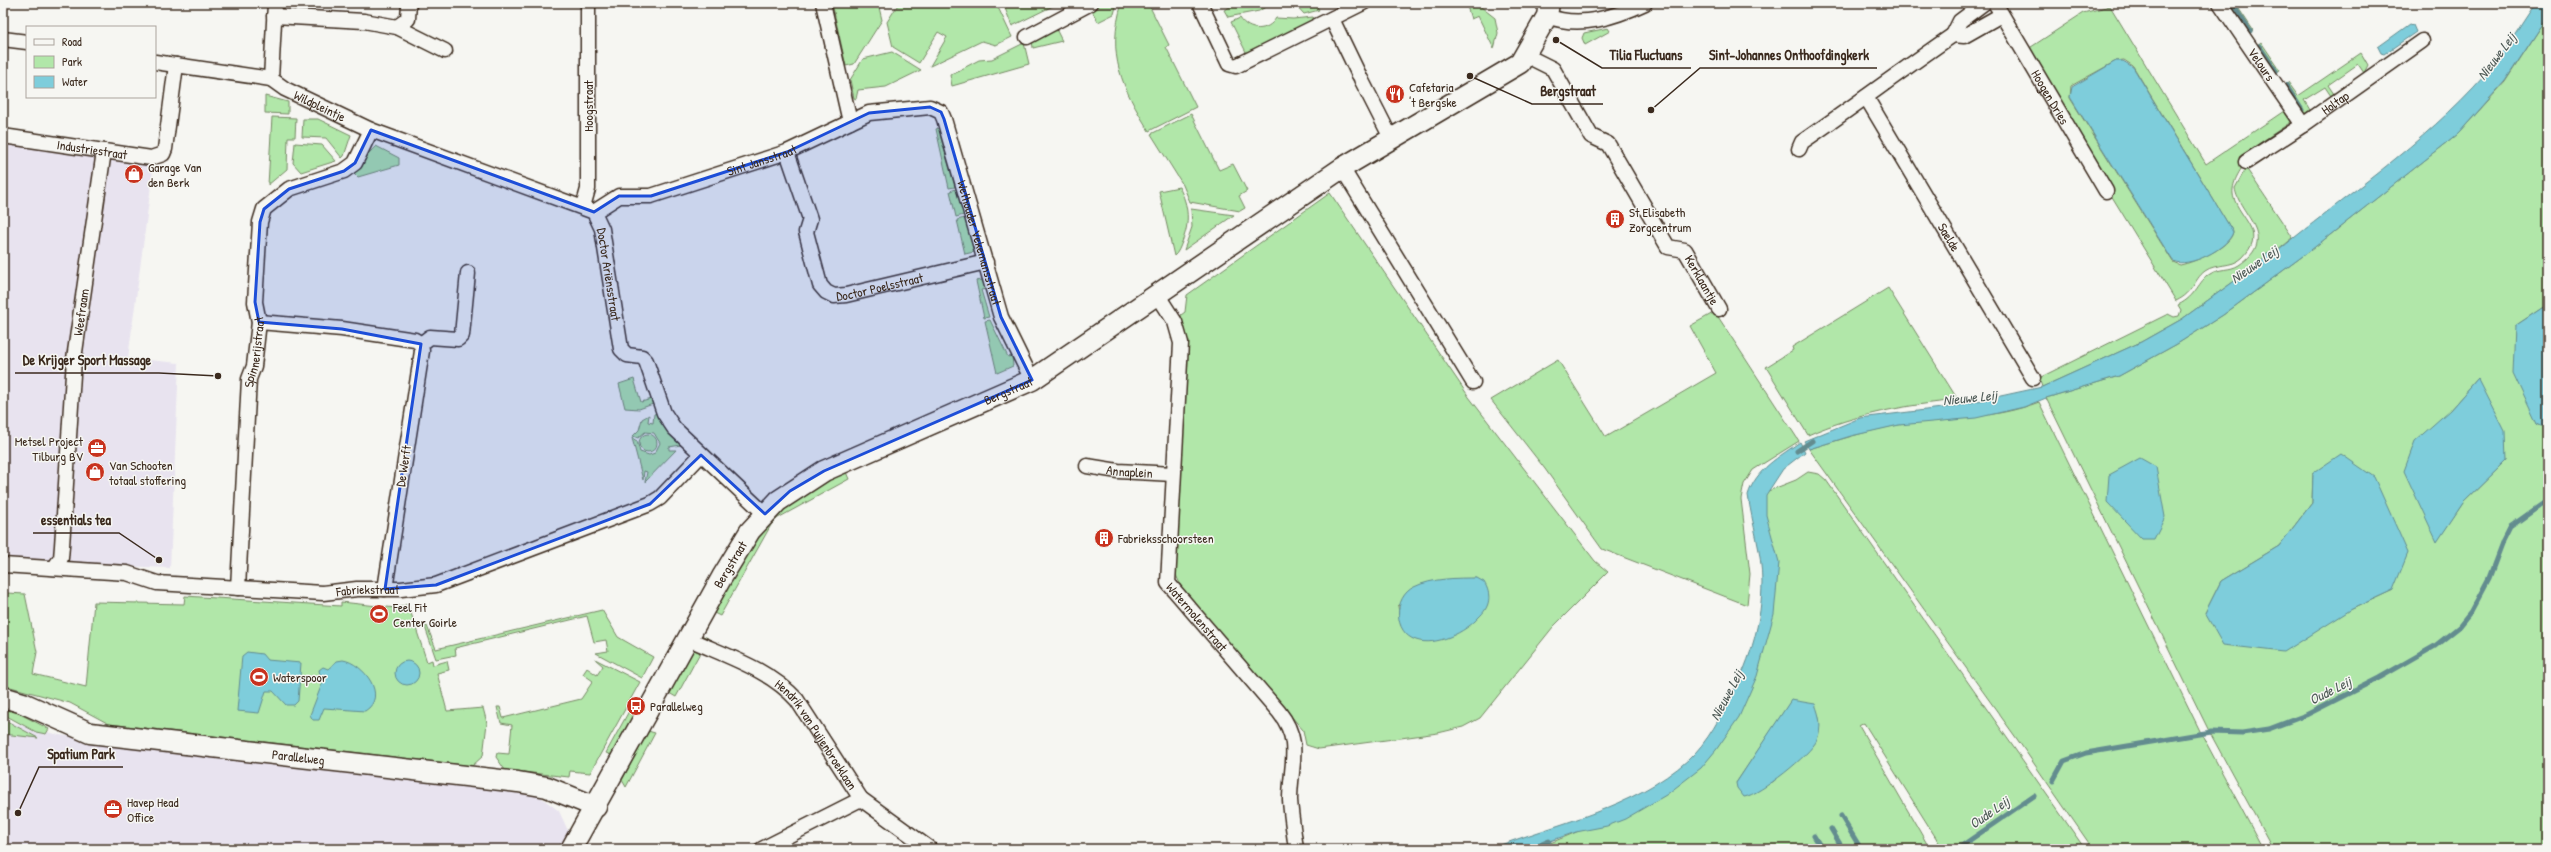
<svg xmlns="http://www.w3.org/2000/svg" width="2551" height="852" font-family="'Patrick Hand',sans-serif">
<rect width="100%" height="100%" fill="#f6f6f2"/>
<filter id="ink" filterUnits="userSpaceOnUse"><feTurbulence type="fractalNoise" baseFrequency=".025" numOctaves="2"/><feDisplacementMap in="SourceGraphic" scale="8" xChannelSelector="R" yChannelSelector="G"/><feConvolveMatrix kernelMatrix="1 2 1 2 8 2 1 2 1" color-interpolation-filters="sRGB"/></filter>
<g filter="url(#ink)">
<path fill="#e8e3ef" d="M 3,142 L 154,163 L 128,358 L 179,363 L 170,568 L 3,561 Z
M 3,720 L 59,735 L 539,796 L 559,811 L 570,835 L 563,849 L 3,849 Z"/>
<path fill="#b1e7a9" stroke="#768864" fill-rule="evenodd" d="M 832,3 L 878,3 L 882,20 L 854,64 L 846,66 Z
M 899,3 L 996,3 L 1012,37 L 996,45 L 982,41 L 930,66 L 947,37 L 938,32 L 919,63 L 893,47 L 887,22 Z
M 1003,3 L 1059,3 L 1012,26 Z
M 1102,3 L 1117,3 L 1114,14 L 1098,22 L 1091,9 Z
M 1122,3 L 1148,3 L 1169,45 L 1166,47 L 1196,107 L 1149,131 C 1122,87 1106,55 1122,3 Z
M 1238,3 L 1272,3 L 1259,11 L 1228,17 L 1224,10 Z
M 1294,3 L 1315,3 L 1319,10 L 1304,14 Z
M 1466,3 L 1476,3 L 1495,18 L 1498,33 L 1494,49 L 1478,16 L 1471,19 Z
M 2235,3 L 2253,30 L 2247,35 L 2228,7 Z
M 2110,6 L 2206,164 L 2284,111 L 2291,122 L 2239,157 L 2244,165 C 2237,174 2229,189 2235,201 C 2244,222 2266,234 2242,258 C 2231,268 2216,263 2205,271 C 2193,280 2195,292 2176,301 L 2103,182 L 2028,49 L 2083,13 ZM 2124,60 L 2133,66 L 2233,232 C 2230,248 2195,262 2180,265 L 2173,262 L 2070,98 L 2071,86 L 2116,61 Z
M 2548,16 L 2548,304 L 2515,326 L 2537,424 L 2548,429 L 2548,849 L 2273,849 L 2209,731 L 2046,398 L 2119,376 L 2177,344 L 2223,315 L 2311,250 L 2458,134 L 2505,82 ZM 2478,378 L 2506,461 L 2463,503 L 2437,541 L 2450,410 ZM 2313,473 L 2393,590 L 2352,609 L 2205,613 L 2221,581 L 2279,546 L 2312,503 Z
M 1313,17 L 1315,20 L 1247,54 L 1231,22 L 1240,18 C 1249,32 1268,32 1276,18 L 1293,19 Z
M 1608,28 L 1610,31 L 1585,45 L 1582,38 L 1584,33 Z
M 1056,29 L 1062,41 L 1033,48 L 1032,41 Z
M 2261,42 L 2280,70 L 2273,74 L 2255,47 Z
M 1024,43 L 1029,64 L 952,86 L 950,75 L 979,60 L 992,59 Z
M 892,52 L 921,70 L 886,87 L 858,90 L 856,99 L 854,98 L 850,80 L 863,59 Z
M 2361,53 L 2368,65 L 2364,73 L 2358,64 L 2328,85 L 2334,94 L 2331,96 L 2325,87 L 2304,100 L 2310,110 L 2301,116 L 2281,86 L 2288,82 L 2298,96 Z
M 265,96 L 288,102 L 288,114 L 265,113 Z
M 1191,114 L 1219,170 L 1233,164 L 1247,191 L 1239,196 L 1245,208 L 1240,211 L 1190,202 L 1183,185 L 1151,134 Z
M 272,117 L 296,118 L 295,137 L 288,137 L 287,169 L 268,185 Z
M 303,119 L 318,119 L 351,135 L 344,156 L 342,158 L 326,138 L 302,137 Z
M 943,127 L 945,133 L 940,135 L 955,187 L 949,188 L 936,129 Z
M 295,143 L 322,145 L 336,161 L 301,172 L 293,163 Z
M 376,146 L 399,158 L 399,165 L 358,177 L 354,173 C 364,165 366,154 376,146 Z
M 2246,168 L 2293,238 L 2272,255 L 2269,252 L 2264,256 L 2265,258 L 2258,264 L 2182,319 L 2141,342 L 2042,387 L 2039,378 L 2168,314 L 2174,317 L 2179,316 L 2181,310 L 2178,305 C 2197,296 2198,281 2210,274 C 2219,268 2230,271 2239,265 C 2281,237 2238,214 2235,188 Z
M 1179,187 C 1189,206 1190,223 1182,242 C 1180,247 1178,253 1174,256 L 1159,191 Z
M 956,189 L 964,215 L 956,217 L 950,191 Z
M 1330,193 L 1469,397 L 1595,561 L 1608,572 L 1553,627 L 1480,718 L 1463,727 L 1438,733 L 1319,749 L 1306,745 L 1303,730 L 1183,590 L 1175,573 L 1188,349 L 1181,315 L 1185,312 L 1187,295 ZM 1477,578 L 1401,626 L 1398,606 L 1427,583 Z
M 1191,209 L 1234,215 L 1184,250 L 1192,227 Z
M 965,218 L 972,243 L 977,242 L 979,251 L 965,254 L 957,220 Z
M 982,280 L 986,289 L 981,290 L 989,317 L 984,318 L 976,281 Z
M 1888,288 L 1958,400 C 1907,405 1855,414 1808,435 L 1766,367 L 1793,350 L 1792,347 Z
M 1715,312 L 1799,441 L 1753,470 L 1744,484 L 1741,499 L 1750,574 L 1747,605 L 1602,549 L 1545,469 L 1491,400 L 1558,360 L 1606,437 L 1716,373 L 1690,326 Z
M 990,320 L 1008,357 L 1012,356 L 1013,366 L 997,373 L 985,321 Z
M 634,379 L 641,402 L 652,399 L 653,404 L 639,409 L 625,408 L 619,384 Z
M 2039,402 L 2201,733 L 2263,849 L 2093,849 L 2017,739 L 1809,449 C 1838,440 1867,431 1898,425 C 1946,417 1993,420 2039,402 Z
M 657,413 L 681,445 L 669,447 L 669,450 L 676,450 L 645,482 L 647,472 L 644,471 L 643,480 L 632,438 L 637,441 L 640,452 L 649,455 L 655,453 L 660,443 L 654,433 L 645,432 L 638,438 L 633,436 L 639,430 L 642,419 L 649,415 L 648,422 L 653,423 L 654,414 Z
M639 443a9 9 0 1 1 18 0a9 9 0 1 1-18 0Z
M 846,472 L 849,479 L 778,518 L 771,525 L 720,616 L 714,613 C 751,545 770,505 846,472 Z
M 1808,472 L 1819,474 L 1826,480 L 2085,849 L 1943,849 L 1864,723 L 1859,726 L 1930,849 L 1536,849 L 1624,812 L 1719,737 L 1769,607 L 1763,493 L 1796,480 ZM 1791,701 L 1816,741 L 1773,782 L 1736,783 Z
M 7,593 L 25,594 L 37,652 L 33,674 L 86,687 L 94,602 L 184,604 L 185,596 L 341,606 L 341,602 L 396,608 L 408,604 L 427,662 L 432,660 L 433,665 L 447,661 L 449,670 L 437,673 L 447,711 L 483,708 L 487,723 L 483,756 L 472,766 L 109,724 L 70,703 L 3,685 L 3,608 Z
M 602,610 L 618,637 L 653,657 L 642,678 L 596,653 L 608,651 L 606,640 L 594,642 L 587,616 L 455,648 L 456,655 L 436,659 L 425,627 L 427,626 L 436,649 Z
M 701,635 L 708,638 L 676,697 L 669,693 Z
M 595,659 L 640,682 L 590,773 L 570,771 L 569,777 L 505,770 L 496,757 L 497,753 L 509,754 L 512,725 L 501,723 L 497,707 L 500,707 L 503,718 L 581,699 L 593,681 L 583,674 L 587,668 L 597,675 L 603,666 Z
M 634,702 L 641,705 L 613,756 L 606,753 Z
M 3,705 L 49,729 L 46,734 L 36,732 L 3,714 Z
M 3,719 L 38,738 L 3,734 Z
M 648,731 L 655,733 L 626,787 L 622,780 Z"/>
<path fill="#7ecddb" stroke="#638c8f" d="M 2536,3 L 2548,3 L 2548,16 L 2505,81 L 2458,134 L 2311,250 L 2223,315 L 2177,344 L 2119,376 L 2046,398 L 2024,407 L 1976,418 L 1899,425 L 1851,436 L 1809,449 L 1804,441 L 1860,418 L 1950,407 L 2042,387 L 2141,342 L 2182,319 L 2258,264 L 2265,258 L 2263,256 L 2269,252 L 2273,255 C 2344,196 2423,145 2485,75 C 2505,54 2519,26 2536,3 Z
M 2410,24 L 2413,25 L 2416,32 L 2384,54 L 2381,53 L 2378,47 Z
M 2116,61 L 2123,61 L 2133,67 L 2233,232 C 2229,248 2188,269 2173,261 L 2070,97 L 2072,87 Z
M 2548,304 L 2548,429 L 2537,424 L 2513,373 L 2515,326 Z
M 2478,378 L 2505,431 L 2506,461 L 2463,503 L 2437,542 L 2404,471 L 2415,441 L 2450,410 Z
M 1800,442 L 1805,452 L 1783,469 L 1766,495 L 1766,515 L 1779,562 L 1774,614 L 1757,676 L 1739,717 L 1716,750 L 1701,768 L 1666,795 L 1625,819 L 1607,826 L 1576,832 L 1527,849 L 1490,849 C 1557,823 1633,809 1688,760 C 1708,742 1721,716 1733,692 C 1751,659 1762,620 1762,582 C 1762,552 1752,524 1748,495 C 1756,469 1779,457 1800,442 Z
M 2341,454 L 2374,477 L 2408,553 L 2393,590 L 2352,609 L 2284,652 L 2223,645 L 2205,613 L 2221,581 L 2279,546 L 2312,503 L 2313,473 Z
M 2140,458 L 2156,467 L 2165,517 L 2154,539 L 2142,539 L 2107,502 L 2109,475 Z
M 1477,578 L 1484,582 C 1492,595 1490,607 1479,617 C 1466,632 1436,647 1416,640 C 1393,633 1393,597 1414,587 C 1432,578 1457,578 1477,578 Z
M 247,652 L 262,654 L 267,660 L 301,663 L 298,701 L 294,705 L 286,705 L 273,691 L 266,691 L 259,713 L 237,711 L 242,656 Z
M 343,660 C 363,663 389,696 365,711 L 324,708 L 319,720 L 313,720 L 310,715 L 325,676 L 320,675 L 319,670 L 323,667 L 328,669 L 337,661 Z
M395 673a12 12 0 1 1 24 0a12 12 0 1 1-24 0Z
M 1791,700 L 1815,704 C 1820,717 1822,726 1817,740 C 1811,754 1760,795 1744,797 L 1737,788 L 1736,783 Z"/>
<g fill="none" stroke-linecap="round" stroke-linejoin="round">
<path stroke="#638c8f" stroke-width="5" d="M 2233,5 L 2250,31
M 2259,46 L 2276,71
M 2286,85 L 2302,110
M 1797,451 L 1812,441
M 2053,781 L 2064,761 L 2086,753 L 2211,732 L 2242,733 L 2269,729 L 2306,715 L 2379,678 L 2435,646 L 2459,627 L 2471,612 L 2489,578 L 2503,541 L 2510,527 L 2548,500
M 1841,816 L 1861,849
M 1831,829 L 1843,849
M 1814,836 L 1822,849
M 1530,849 L 1549,841
M 1957,849 L 2034,796"/>
<g stroke="#3b2a1e" stroke-width="17">
<g id="street">
<path d="M 823,3 L 850,122"/>
<path d="M 1200,3 L 1229,64 L 1236,66 L 1363,3"/>
<path d="M 1984,3 L 1960,21 L 1953,35 L 1964,36 L 2001,15"/>
<path id="s1" d="M 1995,3 L 2106,191"/>
<path id="s2" d="M 2220,3 L 2303,125"/>
<path d="M 274,16 L 364,21 L 397,27 L 445,51"/>
<path d="M 1547,16 C 1580,29 1615,17 1645,3"/>
<path d="M 1332,19 L 1359,75"/>
<path d="M 397,27 L 408,19 L 409,3"/>
<path d="M 1027,37 L 1091,3"/>
<path d="M 3,39 L 27,42"/>
<path id="s3" d="M 1525,55 L 1553,69 L 1591,136 L 1608,144 L 1668,247 L 1685,250 L 1719,309"/>
<path id="s4" d="M 155,62 L 271,79 L 285,89 L 371,130 L 594,212 L 602,229 L 621,349 L 627,355 L 642,357 L 646,361 L 664,413 L 674,428 L 765,514"/>
<path d="M 271,79 L 275,3"/>
<path d="M 1361,79 L 1391,138"/>
<path id="s5" d="M 1866,97 L 2033,378"/>
<path id="s6" d="M 3,136 L 151,158 L 163,154 L 165,149 L 176,65"/>
<path d="M 1799,149 L 1802,142 C 1853,107 1902,70 1953,35"/>
<path id="s7" d="M 787,152 L 810,219 L 806,232 L 820,285 L 826,292 L 834,296 L 846,295 L 986,262"/>
<path id="s8" d="M 2246,162 L 2303,125 L 2422,41"/>
<path d="M 1342,168 L 1473,382"/>
<path d="M 583,207 L 588,189 L 588,3"/>
<path id="s9" d="M 594,212 L 619,196 L 651,196 L 787,152 L 869,113 L 930,107 L 941,112 L 944,119 L 1001,317 L 1032,380"/>
<path id="s10" d="M 1157,294 L 1175,322 L 1181,343 L 1168,583 L 1279,712 C 1303,742 1290,765 1290,800 C 1291,816 1294,833 1296,849"/>
<path d="M 259,322 L 342,329 L 415,340 L 421,344 L 422,351 L 385,589"/>
<path d="M 421,344 L 430,337 L 458,339 L 462,335 L 468,273"/>
<path id="s11" d="M 1087,466 L 1118,471 L 1173,474"/>
<path id="s12" d="M 3,565 L 127,573 L 157,583 L 323,593 L 357,589 L 401,589 L 436,585 L 650,504 L 660,498 L 701,455"/>
<path id="s13" d="M 54,568 L 61,558 L 62,546 L 74,359 L 104,151"/>
<path id="s14" d="M 238,588 L 249,379 L 254,366 L 259,322 L 255,302 L 260,222 L 264,209 L 289,189 L 344,171 L 355,163 L 371,130"/>
<path id="s15" d="M 689,639 C 726,656 769,669 797,700 L 861,799 L 930,849"/>
<path d="M 762,849 L 861,799"/>
</g>
</g>
<g stroke="#3b2a1e" stroke-width="23">
<g id="secondary">
<path id="s16" d="M 3,697 L 23,703 L 90,733 L 518,782 L 547,787 L 596,807"/>
<path id="s17" d="M 571,849 L 722,577 L 750,531 L 778,501 L 824,471 L 1032,380 L 1342,168 L 1520,63 L 1547,16 L 1549,3"/>
</g>
</g>
<use href="#street" stroke="#f6f6f2" stroke-width="14"/>
<use href="#secondary" stroke="#f6f6f2" stroke-width="20"/>
</g>
</g>
<path fill="#1d4ed8" fill-opacity="0.2" stroke="#1d4ed8" stroke-width="3" stroke-linejoin="round" d="M 930,107 L 941,112 L 944,119 L 1001,317 L 1032,380 L 824,471 L 790,491 L 765,514 L 701,455 L 650,504 L 436,585 L 385,589 L 421,344 L 342,329 L 259,322 L 255,302 L 260,222 L 264,209 L 289,189 L 344,171 L 355,163 L 371,130 L 594,212 L 619,196 L 651,196 L 787,152 L 869,113 Z"/>
<defs>
<g id="restaurant-disc" transform="scale(1)"><circle r="9.5" fill="#c8321e" stroke="#f6f6f2"/><path d="M-5-6h1v4h1v-4h1v4h1v-4h1v5L-1.5 .5V6h-2V.5L-5-1ZM5-6V6H3V1.5H1.5Q1.5-4 5-6Z" fill="#fff"/></g>
<g id="shop-disc" transform="scale(1)"><circle r="9.5" fill="#c8321e" stroke="#f6f6f2"/><path d="M-5-2.5h2.3a2.7 3.5 0 0 1 5.4 0H5L5.5 6h-11ZM-1.5-2.5h3a1.5 2.3 0 0 0-3 0Z" fill="#fff"/></g>
<g id="building-disc" transform="scale(1)"><circle r="9.5" fill="#c8321e" stroke="#f6f6f2"/><path d="M-4-6H4V6H1V3H-1V6H-4ZM-2.5-4.3h1.7v1.8h-1.7ZM.8-4.3h1.7v1.8H.8ZM-2.5-1h1.7V.8h-1.7ZM.8-1h1.7V.8H.8Z" fill="#fff"/></g>
<g id="office-disc" transform="scale(1)"><circle r="9.5" fill="#c8321e" stroke="#f6f6f2"/><path d="M-6-3h4V-5.5h4V-3h4V5H-6ZM-1-4.5V-3h2v-1.5ZM-6 0V1H6V0Z" fill="#fff"/></g>
<g id="stadium-disc" transform="scale(1)"><circle r="9.5" fill="#c8321e" stroke="#f6f6f2"/><path d="M0-5a6.5 5 0 1 0 0 10a6.5 5 0 1 0 0-10ZM-3.5-1.8h7v3.6h-7Z" fill="#fff"/></g>
<g id="bus-disc" transform="scale(1)"><circle r="9.5" fill="#c8321e" stroke="#f6f6f2"/><path d="M-5-6H5V4H4V6H2V4H-2V6H-4V4H-5ZM-3.5-4V0h7V-4ZM-3.5 1.2v1.5H-2V1.2ZM2 1.2v1.5H3.5V1.2Z" fill="#fff"/></g>
</defs>
<g fill-rule="evenodd">
<use href="#restaurant-disc" x="1395" y="94"/>
<use href="#shop-disc" x="134" y="174"/>
<use href="#building-disc" x="1615" y="219"/>
<use href="#office-disc" x="97" y="448"/>
<use href="#shop-disc" x="95" y="472"/>
<use href="#building-disc" x="1104" y="538"/>
<use href="#stadium-disc" x="379" y="614"/>
<use href="#stadium-disc" x="259" y="677"/>
<use href="#bus-disc" x="636" y="706"/>
<use href="#office-disc" x="113" y="809"/>
</g>
<g text-anchor="middle" dominant-baseline="central" stroke-width="3" stroke-linejoin="round" paint-order="stroke">
<g font-size="13" fill="#3b2a1e" stroke="#f6f6f2">
<text stroke="none"><textPath href="#s2" startOffset="74">Velours</textPath></text>
<text stroke="none"><textPath href="#s1" startOffset="109">Hoogen Dries</textPath></text>
<text stroke="none"><textPath href="#s8" startOffset="107">Holtap</textPath></text>
<text stroke="none"><textPath href="#s4" startOffset="173">Wildpleintje</textPath></text>
<text transform="translate(588 106) rotate(-90)">Hoogstraat</text>
<text stroke="none"><textPath href="#s6" startOffset="90">Industriestraat</textPath></text>
<text stroke="none"><textPath href="#s9" startOffset="178">Sint Jansstraat</textPath></text>
<text stroke="none"><textPath href="#s5" startOffset="163">Saelde</textPath></text>
<text stroke="none"><textPath href="#s9" startOffset="505">Wethouder Vekemansstraat</textPath></text>
<text stroke="none"><textPath href="#s4" startOffset="532">Doctor Ariënsstraat</textPath></text>
<text stroke="none"><textPath href="#s3" startOffset="298">Kerklaantje</textPath></text>
<text stroke="none"><textPath href="#s7" startOffset="204">Doctor Poelsstraat</textPath></text>
<text stroke="none"><textPath href="#s13" startOffset="259">Weefraam</textPath></text>
<text stroke="none"><textPath href="#s14" startOffset="237">Spinnerijstraat</textPath></text>
<text stroke="none"><textPath href="#s17" startOffset="662">Bergstraat</textPath></text>
<text transform="translate(403 466) rotate(-81)">De Werft</text>
<text stroke="none"><textPath href="#s11" startOffset="43">Annaplein</textPath></text>
<text stroke="none"><textPath href="#s17" startOffset="326">Bergstraat</textPath></text>
<text stroke="none"><textPath href="#s12" startOffset="367">Fabriekstraat</textPath></text>
<text stroke="none"><textPath href="#s10" startOffset="340">Watermolenstraat</textPath></text>
<text stroke="none"><textPath href="#s15" startOffset="164">Hendrik van Puijenbroeklaan</textPath></text>
<text stroke="none"><textPath href="#s16" startOffset="304">Parallelweg</textPath></text>
</g>
<g font-size="13" fill="#3b2a1e" stroke="#f6f6f2" text-anchor="start">
<text x="1409" y="87">Cafetaria<tspan x="1409" dy="15">'t Bergske</tspan></text>
<text x="148" y="167">Garage Van<tspan x="148" dy="15">den Berk</tspan></text>
<text x="1629" y="212">St Elisabeth<tspan x="1629" dy="15">Zorgcentrum</tspan></text>
<text x="83" y="441" text-anchor="end">Metsel Project<tspan x="83" dy="15">Tilburg BV</tspan></text>
<text x="109" y="465">Van Schooten<tspan x="109" dy="15">totaal stoffering</tspan></text>
<text x="1118" y="538">Fabrieksschoorsteen</text>
<text x="393" y="607">Feel Fit<tspan x="393" dy="15">Center Goirle</tspan></text>
<text x="273" y="677">Waterspoor</text>
<text x="650" y="706">Parallelweg</text>
<text x="127" y="802">Havep Head<tspan x="127" dy="15">Office</tspan></text>
</g>
<g font-size="14" font-style="italic" fill="#4f5b57" stroke="#f6f6f2">
<text transform="translate(2496 56) rotate(-53)">Nieuwe Leij</text>
<text transform="translate(2254 264) rotate(-35)">Nieuwe Leij</text>
<text transform="translate(1970 397) rotate(-6)">Nieuwe Leij</text>
<text transform="translate(2330 690) rotate(-27)">Oude Leij</text>
<text transform="translate(1726 695) rotate(-62)">Nieuwe Leij</text>
<text transform="translate(1989 812) rotate(-35)">Oude Leij</text>
</g>
</g>
<path fill="none" stroke="#3b2a1e" stroke-width="1.5" d="M1651 110L1700 68H1877M1556 40L1602 68H1691M1470 76L1532 104H1603M218 376L159 373H15M159 560L119 533H33M18 813L39 767H123"/>
<g fill="#3b2a1e" stroke="#f6f6f2" stroke-width="1.5">
<circle cx="1651" cy="110" r="4"/>
<circle cx="1556" cy="40" r="4"/>
<circle cx="1470" cy="76" r="4"/>
<circle cx="218" cy="376" r="4"/>
<circle cx="159" cy="560" r="4"/>
<circle cx="18" cy="813" r="4"/>
</g>
<g font-size="14" text-anchor="middle" font-weight="bold" fill="#3b2a1e" stroke="#f6f6f2" stroke-width="3" stroke-linejoin="round" paint-order="stroke">
<text x="1789" y="60">Sint-Johannes Onthoofdingkerk</text>
<text x="1646" y="60">Tilia Fluctuans</text>
<text x="1568" y="96">Bergstraat</text>
<text x="87" y="365">De Krijger Sport Massage</text>
<text x="76" y="525">essentials tea</text>
<text x="81" y="759">Spatium Park</text>
</g>
<rect width="2551" height="852" fill="none" stroke="#f6f6f2" stroke-width="16"/>
<rect x="8" y="8" width="2535" height="836" fill="none" stroke="#3b2a1e" stroke-width="1.5" filter="url(#ink)"/>
<rect x="26" y="26" width="130" height="72" fill="#f6f6f2" stroke="#aba49d"/>
<rect x="34" y="39" width="20" height="6" fill="#f6f6f2" stroke="#aba49d"/>
<text x="62" y="46" font-size="12" fill="#3b2a1e">Road</text>
<rect x="34" y="56" width="20" height="12" fill="#b1e7a9" stroke="#aba49d"/>
<text x="62" y="66" font-size="12" fill="#3b2a1e">Park</text>
<rect x="34" y="76" width="20" height="12" fill="#7ecddb" stroke="#aba49d"/>
<text x="62" y="86" font-size="12" fill="#3b2a1e">Water</text>
</svg>
